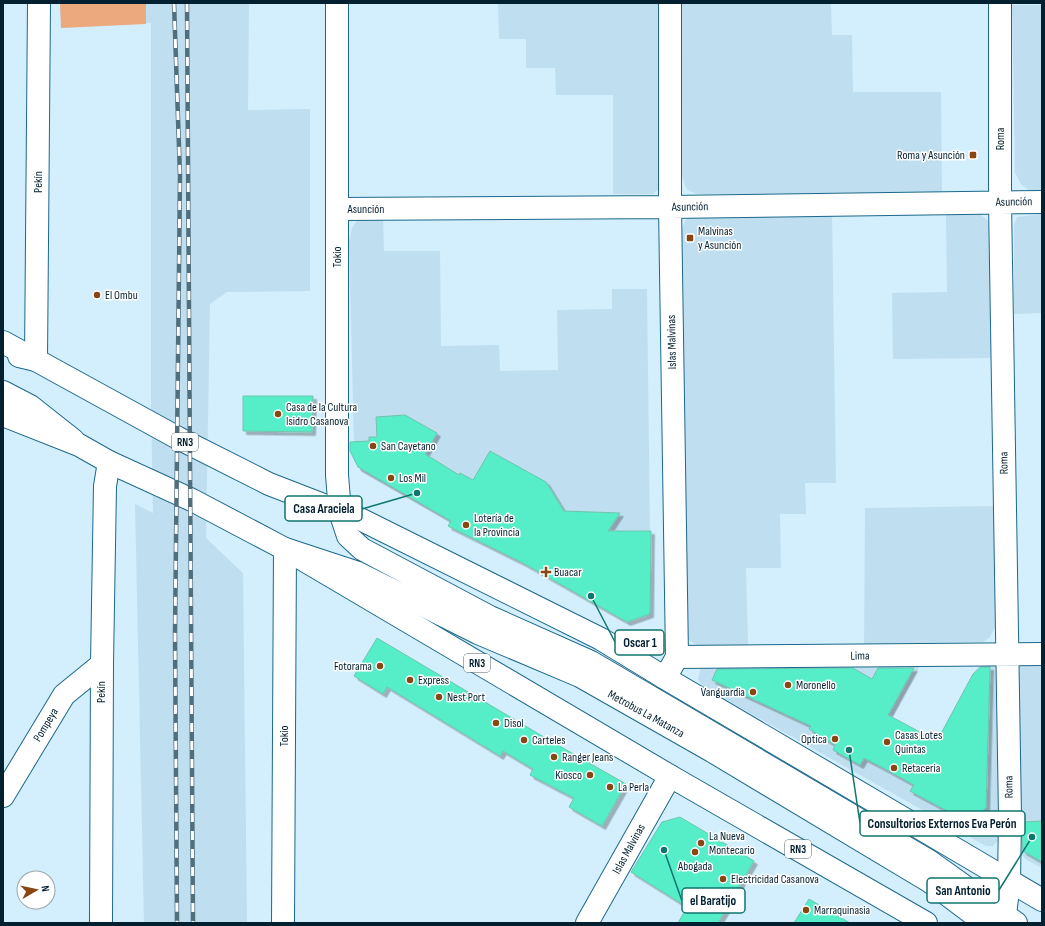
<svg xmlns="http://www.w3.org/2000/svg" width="1045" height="926" font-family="'Sofia Sans Condensed',sans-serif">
<defs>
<filter id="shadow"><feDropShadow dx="3.5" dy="3.5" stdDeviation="0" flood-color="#0004"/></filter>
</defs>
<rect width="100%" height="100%" fill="#d3effe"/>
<path fill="#bfdeef" d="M 60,3 L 249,3 L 248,110 L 310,109 L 310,291 L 227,292 L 210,304 L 206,538 L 243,573 L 247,923 L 144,923 L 135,504 L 153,513 L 151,405 L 151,23 L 61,28 Z
M 498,3 L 662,3 L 661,187 L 653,194 L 613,194 L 613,95 L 556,95 L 555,68 L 526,68 L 526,39 L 499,39 Z
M 682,3 L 831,3 L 832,35 L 852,35 L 853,92 L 941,92 L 942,196 L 697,194 L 689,191 L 685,186 L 682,175 Z
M 1012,5 L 1042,5 L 1042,191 L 1031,192 L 1021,184 L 1015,173 Z
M 832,212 L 836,483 L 805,483 L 806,514 L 780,514 L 781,568 L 746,568 L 748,645 L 698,646 L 687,639 L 680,232 L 686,219 L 698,214 Z
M 980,214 L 988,221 L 992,230 L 993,358 L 893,359 L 892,293 L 947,292 L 946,215 Z
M 1042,214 L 1042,313 L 1014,314 L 1014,225 L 1017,217 Z
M 383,216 L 384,251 L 440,251 L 441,346 L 499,345 L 500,371 L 558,370 L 557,310 L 612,309 L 612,289 L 647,289 L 651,615 L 626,619 L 361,472 L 354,445 L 349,242 L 352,228 L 358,219 Z
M 995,506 L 998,621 L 990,637 L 983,642 L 864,644 L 865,508 Z
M 1042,660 L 1042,868 L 1025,859 L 1018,848 L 1018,669 L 1020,663 Z
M 922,662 L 892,718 L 937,741 L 973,674 L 980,664 L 997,665 L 1001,837 L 993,846 L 986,846 L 702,686 L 698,679 L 700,670 L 703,665 Z"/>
<path fill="#eda97e" d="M 60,3 L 146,3 L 146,24 L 61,28 Z"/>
<path fill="#54eec8" stroke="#70c4ac" filter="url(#shadow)" d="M 243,396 L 313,396 L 312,432 L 243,431 Z
M 405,415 L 437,433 L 425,454 L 459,475 L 460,473 L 473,480 L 490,451 L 546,482 L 564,511 L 620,513 L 608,531 L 651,531 L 650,614 L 627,622 L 523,563 L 448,526 L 451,521 L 358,467 L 350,451 L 350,442 L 369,441 L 369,437 L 377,437 L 376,417 Z
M 377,638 L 549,740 L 626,784 L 602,826 L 569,807 L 574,798 L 530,775 L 533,769 L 503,751 L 500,756 L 387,687 L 383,694 L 354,676 Z
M 981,667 L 990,667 L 986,808 L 968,822 L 910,791 L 914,785 L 887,770 L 864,758 L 860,765 L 833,750 L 835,745 L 809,729 L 811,726 L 712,680 L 717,669 L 853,668 L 872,679 L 878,668 L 914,668 L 888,715 L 937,741 L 973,674 Z
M 680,817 L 754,861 L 718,923 L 678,923 L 687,907 L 631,872 L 662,822 Z
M 1042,821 L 1042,862 L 1023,851 L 1022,839 L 1022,822 Z
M 809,899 L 850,923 L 794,923 Z"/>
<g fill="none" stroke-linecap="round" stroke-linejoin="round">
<g stroke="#1c688b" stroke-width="24">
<path id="minor" d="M 337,3 L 337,475 L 340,512 L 348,536 L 362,549 L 490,617 L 591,662 L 929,861 L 1016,923
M 1000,3 L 1000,202 L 1010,817 L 1009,882 L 1004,923
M 337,209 L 670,207 L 1042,202
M 19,356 L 36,360 L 39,3
M 3,392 L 30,406 L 73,440
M 677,657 L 1042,654
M 665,678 L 677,657 L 670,207 L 670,3
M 3,796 L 64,695 L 102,664
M 101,923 L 102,664 L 105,486 L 109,462
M 283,923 L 285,549 L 358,573 L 478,633 L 580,676 L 712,751 L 929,881 L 985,923
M 587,923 L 670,776"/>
</g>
<g stroke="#1c688b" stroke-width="24">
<path id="highway" d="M 3,342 L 178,438 L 269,484 L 362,520 L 601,639 L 665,678 L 1042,900
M 3,415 L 79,445 L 109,462 L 192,500 L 285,549 L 670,776 L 926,923"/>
</g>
<use href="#minor" stroke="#fff" stroke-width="22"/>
<use href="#highway" stroke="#fff" stroke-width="22"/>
<g stroke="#516e7d" stroke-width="4.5">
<path id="rail" d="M 174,3 L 180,176 L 175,634 L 177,923
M 187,3 L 193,923"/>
</g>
<use href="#rail" stroke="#fff" stroke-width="3" stroke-dasharray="9" stroke-linecap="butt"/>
</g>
<g fill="#884613" stroke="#fff" stroke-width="1.5">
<rect x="969" y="151" width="8" height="8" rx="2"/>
<rect x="686" y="234" width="8" height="8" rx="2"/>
<circle cx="97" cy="295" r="4"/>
<circle cx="278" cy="414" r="4"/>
<circle cx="373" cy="446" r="4"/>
<circle cx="391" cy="478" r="4"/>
<circle cx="466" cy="525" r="4"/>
<path d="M544 566h4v4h4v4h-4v4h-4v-4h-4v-4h4z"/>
<circle cx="380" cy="666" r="4"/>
<circle cx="410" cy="680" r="4"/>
<circle cx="788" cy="685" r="4"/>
<circle cx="753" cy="692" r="4"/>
<circle cx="439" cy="697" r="4"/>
<circle cx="496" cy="723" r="4"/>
<circle cx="835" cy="739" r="4"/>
<circle cx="524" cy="740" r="4"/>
<circle cx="887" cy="742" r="4"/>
<circle cx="554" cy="757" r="4"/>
<circle cx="894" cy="768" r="4"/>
<circle cx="590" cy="775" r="4"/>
<circle cx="610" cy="787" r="4"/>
<circle cx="701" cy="843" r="4"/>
<circle cx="695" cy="852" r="4"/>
<circle cx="723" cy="879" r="4"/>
<circle cx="806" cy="910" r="4"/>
</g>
<g text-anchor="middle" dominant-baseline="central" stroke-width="3" stroke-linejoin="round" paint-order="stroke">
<g fill="#fff" stroke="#4e636d" stroke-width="1">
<rect x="172" y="433" width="26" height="18" rx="3"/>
<rect x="464" y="654" width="26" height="18" rx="3"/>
<rect x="785" y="840" width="26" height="18" rx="3"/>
</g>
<g font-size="11" font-weight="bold" fill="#02202f">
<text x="185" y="442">RN3</text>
<text x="477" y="663">RN3</text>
<text x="798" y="849">RN3</text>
</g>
<g font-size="12" fill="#02202f" stroke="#fff">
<text transform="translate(1000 139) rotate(-90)">Roma</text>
<text transform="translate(38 182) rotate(-90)">Pekín</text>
<text transform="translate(1014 202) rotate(-1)">Asunción</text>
<text transform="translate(690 207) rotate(-1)">Asunción</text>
<text x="366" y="209">Asunción</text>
<text transform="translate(337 257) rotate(-90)">Tokio</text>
<text transform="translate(672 342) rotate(-91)">Islas Malvinas</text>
<text transform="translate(1004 463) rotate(-91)">Roma</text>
<text transform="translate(860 656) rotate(-1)">Lima</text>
<text transform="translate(101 692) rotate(-90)">Pekín</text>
<text transform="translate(646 714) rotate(29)">Metrobus La Matanza</text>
<text transform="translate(46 725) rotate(-59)">Pompeya</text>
<text transform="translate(284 736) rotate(-90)">Tokio</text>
<text transform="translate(1009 787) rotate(-91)">Roma</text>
<text transform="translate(629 849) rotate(-61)">Islas Malvinas</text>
</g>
<g font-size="12" fill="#02202f" stroke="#fff" text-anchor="start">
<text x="965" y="155" text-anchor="end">Roma y Asunción</text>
<text x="698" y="231">Malvinas<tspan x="698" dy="14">y Asunción</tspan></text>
<text x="105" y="295">El Ombu</text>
<text x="286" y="407">Casa de la Cultura<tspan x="286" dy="14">Isidro Casanova</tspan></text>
<text x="381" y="446">San Cayetano</text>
<text x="399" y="478">Los Mil</text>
<text x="474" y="518">Lotería de<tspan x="474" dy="14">la Provincia</tspan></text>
<text x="554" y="572">Buacar</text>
<text x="372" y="666" text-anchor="end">Fotorama</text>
<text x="418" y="680">Express</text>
<text x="796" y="685">Moronello</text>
<text x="745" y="692" text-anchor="end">Vanguardia</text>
<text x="447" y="697">Nest Port</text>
<text x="504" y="723">Disol</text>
<text x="895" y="735">Casas Lotes<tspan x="895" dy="14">Quintas</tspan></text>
<text x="827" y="739" text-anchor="end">Optica</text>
<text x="532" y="740">Carteles</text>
<text x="562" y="757">Ranger Jeans</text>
<text x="902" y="768">Retaceria</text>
<text x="582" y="775" text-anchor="end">Kiosco</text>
<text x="618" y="787">La Perla</text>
<text x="709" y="836">La Nueva<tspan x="709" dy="14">Montecario</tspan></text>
<text x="695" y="866" text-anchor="middle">Abogada</text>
<text x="731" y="879">Electricidad Casanova</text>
<text x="814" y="910">Marraquinasia</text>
</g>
</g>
<path fill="none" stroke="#0f766e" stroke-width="1.5" d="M417 493L362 509M591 596L615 642M849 750L860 823M1032 837L999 890M664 850L682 901"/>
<g fill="#0f766e" stroke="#fff" stroke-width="1.5">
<circle cx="417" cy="493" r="4"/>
<circle cx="591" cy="596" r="4"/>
<circle cx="849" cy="750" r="4"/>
<circle cx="1032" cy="837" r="4"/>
<circle cx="664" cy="850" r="4"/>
</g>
<g fill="#fff" stroke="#0f766e" stroke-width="1.5">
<rect x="285" y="496" width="77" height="25" rx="4"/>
<rect x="615" y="630" width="49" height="25" rx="4"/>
<rect x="860" y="811" width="165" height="25" rx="4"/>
<rect x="927" y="878" width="72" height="25" rx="4"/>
<rect x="682" y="888" width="63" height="25" rx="4"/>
</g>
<g font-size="13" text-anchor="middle" font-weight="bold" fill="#02202f">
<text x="324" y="513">Casa Araciela</text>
<text x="640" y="647">Oscar 1</text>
<text x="942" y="828">Consultorios Externos Eva Perón</text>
<text x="963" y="895">San Antonio</text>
<text x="713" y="905">el Baratijo</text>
</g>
<rect width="1045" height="926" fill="none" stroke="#02202f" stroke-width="8"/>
<g transform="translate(36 890) rotate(81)"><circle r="19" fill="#ffffff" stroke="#9aa6ac"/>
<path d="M0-3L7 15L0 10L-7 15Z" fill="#884613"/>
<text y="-6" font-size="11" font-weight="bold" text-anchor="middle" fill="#02202f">N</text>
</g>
</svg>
